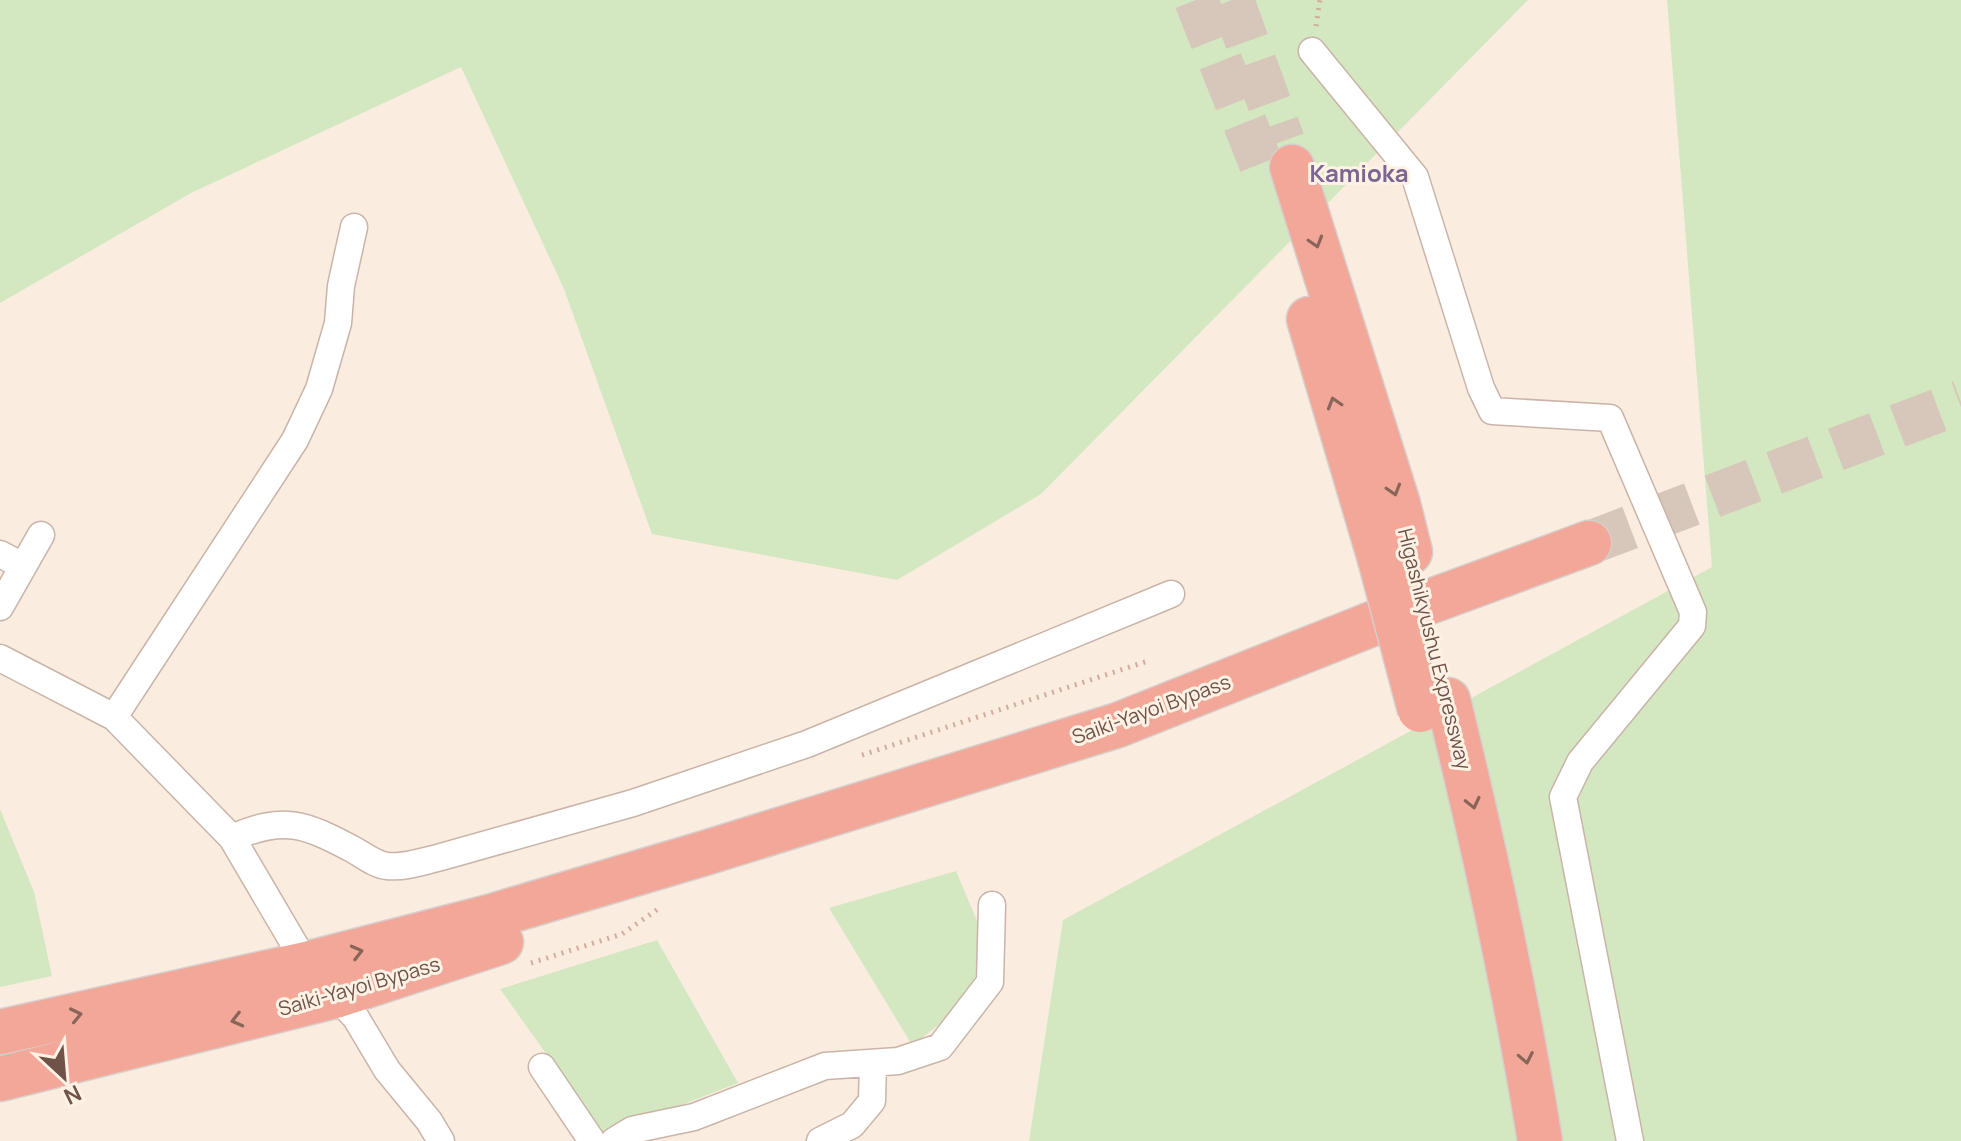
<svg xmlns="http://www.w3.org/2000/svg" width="1961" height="1141" font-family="Manrope,sans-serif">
<rect width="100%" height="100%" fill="#faede0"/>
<path fill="#d3e7c0" d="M 0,0 L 1528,0 L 1041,494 L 897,580 L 652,534 L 564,289 L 461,67 L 191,193 L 0,303 Z
M 1667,0 L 1961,0 L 1961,1141 L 1029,1141 L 1063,920 L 1712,567 Z
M 0,809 L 34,892 L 52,976 L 0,987 Z
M 956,871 L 978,923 L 976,976 L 943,1022 L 912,1045 L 829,908 Z
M 657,940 L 738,1083 L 604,1135 L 500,989 Z"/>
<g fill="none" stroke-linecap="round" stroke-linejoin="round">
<path stroke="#d7c6ba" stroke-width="44" stroke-dasharray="44 22" stroke-linecap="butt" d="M 1196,0 L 1267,179
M 1232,0 L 1283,141
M 1589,543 L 1961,402"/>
<g stroke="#cab4a8" stroke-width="29">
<path id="street" d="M 1312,51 L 1415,177 L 1481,388 L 1492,411 L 1610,418 L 1693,612 L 1692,626 L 1580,762 L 1563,797 L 1630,1141
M 0,554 L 23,566
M 0,607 L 41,535
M 0,658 L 114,717 L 232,838 L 306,964 L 356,1018 L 387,1070 L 429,1121 L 441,1141
M 114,717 L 295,440 L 319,389 L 338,323 L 341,286 L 354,227
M 232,838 C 284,815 305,824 354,850 C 363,855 376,865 387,866 C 404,868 425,861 441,857 L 633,803 L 807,744 L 1171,594
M 542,1067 L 592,1141
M 614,1141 L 632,1130 L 694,1117 L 825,1066 L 898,1061 L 940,1047 L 990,982 L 992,905
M 820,1141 L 852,1125 L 872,1101 L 873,1063"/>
</g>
<g stroke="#d7cfcc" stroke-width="47">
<path id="highway" d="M 1292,167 L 1398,504 L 1410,552
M 1309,319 L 1380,559
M 1448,700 C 1484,846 1516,993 1540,1141
M 0,1032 L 306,964 L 489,917 L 705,853 L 1118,725 L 1407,610 L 1589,543
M 0,1079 L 335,996 L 501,942"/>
</g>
<path stroke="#d2ac9d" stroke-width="5" stroke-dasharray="2 6" stroke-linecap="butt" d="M 1316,26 L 1320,0
M 862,755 L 1148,661
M 531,963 L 622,934 L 661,907"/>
<use href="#street" stroke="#fff" stroke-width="26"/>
<use href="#highway" stroke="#f2a799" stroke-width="44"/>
<g stroke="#d7cfcc" stroke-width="47" stroke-linecap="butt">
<path id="highway-bridge" d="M 1380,559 L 1420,710"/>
</g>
<use href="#highway-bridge" stroke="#f2a799" stroke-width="44"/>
</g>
<defs><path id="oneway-chevron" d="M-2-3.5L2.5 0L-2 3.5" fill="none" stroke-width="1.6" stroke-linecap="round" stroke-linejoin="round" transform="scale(2)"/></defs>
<g stroke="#896459">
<use href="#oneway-chevron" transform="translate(1316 242) rotate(73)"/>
<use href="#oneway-chevron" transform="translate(1334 403) rotate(-107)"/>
<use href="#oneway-chevron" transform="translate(1394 490) rotate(73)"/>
<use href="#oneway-chevron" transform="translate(1473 803) rotate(77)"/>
<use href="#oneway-chevron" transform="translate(357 952) rotate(-14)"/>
<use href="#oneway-chevron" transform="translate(76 1015) rotate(-12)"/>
<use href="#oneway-chevron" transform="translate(237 1020) rotate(166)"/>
<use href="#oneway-chevron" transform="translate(1526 1058) rotate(79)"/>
</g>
<g text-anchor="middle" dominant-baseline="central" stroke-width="6" stroke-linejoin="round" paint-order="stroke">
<g font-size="20" fill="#6f5349" stroke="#fef2e5">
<text transform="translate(1435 649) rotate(76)">Higashikyushu Expressway</text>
<text transform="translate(1151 709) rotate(-20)">Saiki-Yayoi Bypass</text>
<text transform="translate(359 986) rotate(-16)">Saiki-Yayoi Bypass</text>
</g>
<g font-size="24" font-weight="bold" fill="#7e6493" stroke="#fef2e5">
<text x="1359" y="172">Kamioka</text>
</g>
</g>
<g transform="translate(64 1077) rotate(154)" stroke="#fef2e5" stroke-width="6" paint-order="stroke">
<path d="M0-6L14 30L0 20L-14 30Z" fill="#6f5349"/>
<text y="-12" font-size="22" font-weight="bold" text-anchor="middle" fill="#6f5349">N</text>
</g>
</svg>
